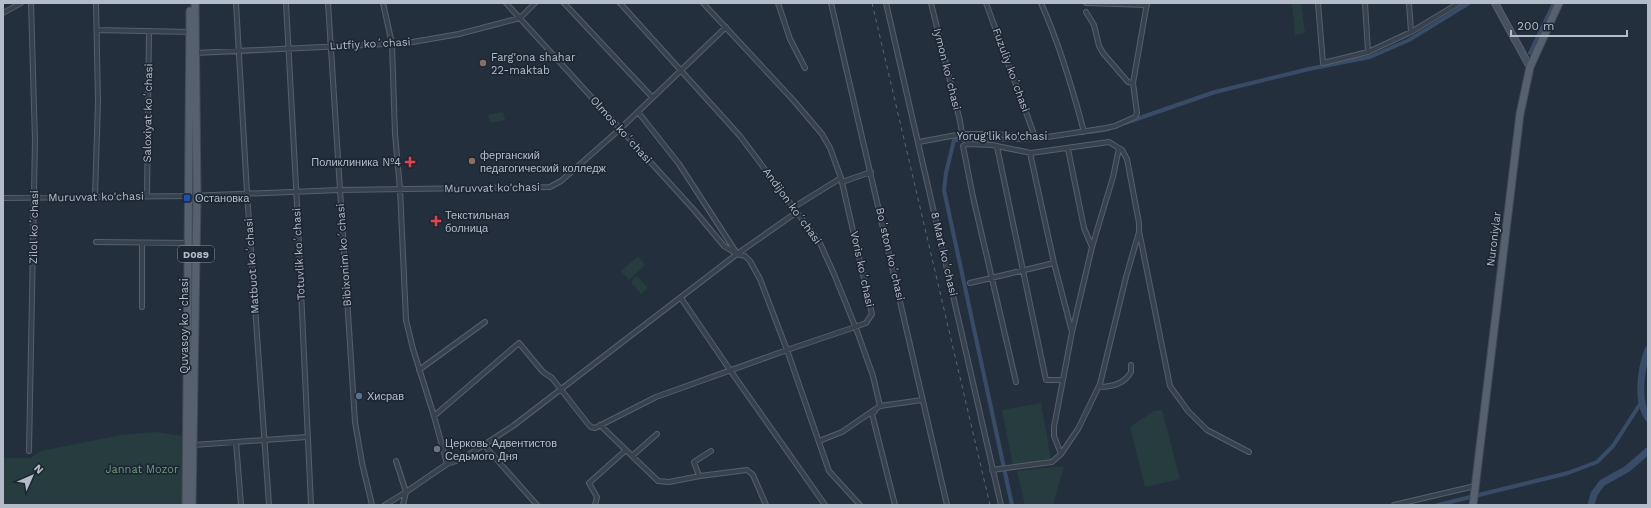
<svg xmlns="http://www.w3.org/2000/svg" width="1651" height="508" font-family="'Work Sans',sans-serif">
<rect width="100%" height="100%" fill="#242f3e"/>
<path fill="#263c3f" d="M 1292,3 L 1301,3 L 1305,33 L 1295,35 Z
M 503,112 L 505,120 L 490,123 L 488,115 Z
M 638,256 L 645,265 L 629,280 L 621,271 Z
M 637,276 L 648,288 L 641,294 L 631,282 Z
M 1041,403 L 1051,459 L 1013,466 L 1002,410 Z
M 1162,410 L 1180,479 L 1145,487 L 1130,427 L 1154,411 Z
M 156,432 L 182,436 L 182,505 L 3,505 L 4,458 L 30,458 L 41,451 L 121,435 Z
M 1064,466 L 1053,505 L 1025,505 L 1017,471 Z"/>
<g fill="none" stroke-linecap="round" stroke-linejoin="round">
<path stroke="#394c67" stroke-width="4" d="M 1530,53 L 1554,3
M 1125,123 L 1215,92 L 1309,69 L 1370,57 L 1409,40 L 1469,3
M 1090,132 L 1109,129
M 1012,505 L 944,190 L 946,173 L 954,140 L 1042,140
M 1438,505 L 1568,473 L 1597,462 L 1613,446 L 1642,401"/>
<path stroke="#394c67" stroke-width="7" d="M 1648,350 C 1641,368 1636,401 1648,418
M 1591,505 L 1594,494 L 1602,483 L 1627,469 L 1648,451"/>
<g stroke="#565f6c" stroke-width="6">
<path id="street" d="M 236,3 L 247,193 L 269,505
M 286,3 L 297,205 L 311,505
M 328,3 L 355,422 L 362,463 L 372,505
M 383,3 L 392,44 L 395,134 L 400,189 L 406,320 L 413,349 L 434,416 L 447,464
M 506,3 L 694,210 L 724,246 L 737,254 L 745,256 L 750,261 L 760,279 L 787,350 L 829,471 L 860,505
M 564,3 L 652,97
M 620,3 L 740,136 L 820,243 L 834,274 L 857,331 L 873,376 L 880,406 L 842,432 L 819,441
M 778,3 L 790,39 L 805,68
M 831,3 L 947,505
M 886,3 L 1001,505
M 931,3 L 960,121 L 962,134
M 986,3 L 1035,137
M 1041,3 C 1059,43 1073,90 1084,132
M 1086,3 L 1147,5
M 1318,3 L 1323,63 L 1368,52 L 1411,32 L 1459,3
M 1365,3 L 1368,52
M 1409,3 L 1411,32
M 1086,12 L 1094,25 L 1099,46 L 1103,53 L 1128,82 L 1133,83
M 3,13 L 21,3
M 97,30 L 190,32
M 195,53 L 407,43 L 459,34 L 520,18 L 535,3
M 638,112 L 679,164 L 736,252
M 919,142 L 962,134 L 993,134 L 1041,138 L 1106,128 L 1115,126 L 1135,117 L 1137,113 L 1133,83 L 1147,3
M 997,147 L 1046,380 L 1063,380
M 1068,149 L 1084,228 L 1092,247
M 1030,153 L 1054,263 L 1072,332
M 842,182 L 871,172
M 95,196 L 98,102 L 96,3
M 147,196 L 149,31
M 3,198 L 189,196 L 340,190 L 550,187 L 561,181 L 620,129 L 726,27
M 794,207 L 841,178
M 96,242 L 189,243
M 970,283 L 1054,263
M 681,298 L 730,370 L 825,505
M 142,307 L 142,243
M 419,370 L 485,322
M 1016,382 L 973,197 L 963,146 L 966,144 L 992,145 L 1031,153 L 1109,142 L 1122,150 L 1127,159 L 1139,223 L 1139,231 L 1170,386 L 1188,411 L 1207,430 L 1249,452
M 1099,387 C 1112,387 1125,383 1131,372 L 1131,365
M 880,406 L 922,400
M 875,411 L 872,414 L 895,505
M 434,416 L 519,343 L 543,372 L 552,378 L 588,424 L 591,427 L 595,428 L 656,397 L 787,350 L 855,327 L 866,323 L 872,314 L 841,178 L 830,148 L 822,134 L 794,101 L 703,3
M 600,425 L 658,481 L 669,482 L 700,476 L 747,470 L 753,475 L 766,505
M 236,442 L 241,505
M 193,445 L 307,437
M 484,445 L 537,505
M 29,451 L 35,141 L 31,3
M 1061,454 L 1054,436 L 1054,427 L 1072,332 L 1092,247 L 1113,177 L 1119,148
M 632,456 L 657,434
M 992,470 L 1052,462 L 1061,454 L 1078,429 L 1100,384 L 1126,277 L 1139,232
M 699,476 L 694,462 L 711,451
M 385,505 L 406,492 L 396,461
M 403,505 L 406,492 L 447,464 L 462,459 L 513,426 L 737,254 L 797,212
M 595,505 L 597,497 L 589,483 L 626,450
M 1394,505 L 1475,486"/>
</g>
<g stroke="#565f6c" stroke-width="8">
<path id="secondary" d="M 1495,3 L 1530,67"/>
</g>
<g stroke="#414a57" stroke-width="9">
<path id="primary" d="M 186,505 L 190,11
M 192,505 L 197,195 L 195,3
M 1473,505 L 1520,114 L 1530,67 L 1559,3"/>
</g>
<use href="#street" stroke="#38414e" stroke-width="4"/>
<use href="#secondary" stroke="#465061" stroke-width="6"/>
<use href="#primary" stroke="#56606e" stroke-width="7"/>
<path stroke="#5a6575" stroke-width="1" stroke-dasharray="4 4" stroke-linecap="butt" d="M 872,3 L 990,505"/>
</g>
<g fill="#8d6e63" stroke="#1d2633" stroke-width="1.5">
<circle cx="483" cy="63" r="4"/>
<circle cx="472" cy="161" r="4"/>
</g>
<g fill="#e0444e" stroke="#1d2633" stroke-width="1.5">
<path d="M408 156h4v4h4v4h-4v4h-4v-4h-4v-4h4z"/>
<path d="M434 215h4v4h4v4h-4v4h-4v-4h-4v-4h4z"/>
</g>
<rect fill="#1a4fb4" stroke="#1d2633" stroke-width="1.5" x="183" y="194" width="8" height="8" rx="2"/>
<circle fill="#5c6f8a" stroke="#1d2633" stroke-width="1.5" cx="359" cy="396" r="4"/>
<circle fill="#6b7280" stroke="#1d2633" stroke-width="1.5" cx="437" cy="449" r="4"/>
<g text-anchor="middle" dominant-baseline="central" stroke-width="3.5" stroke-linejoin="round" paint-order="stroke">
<rect fill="#1d2633" stroke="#878f9c" stroke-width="1" x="178" y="246" width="36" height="16" rx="3"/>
<g font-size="10" font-weight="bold" fill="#b4bcc9">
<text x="196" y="254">D089</text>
</g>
<g font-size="11" fill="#b4bcc9" stroke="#1d2633">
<text transform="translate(370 44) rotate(-3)">Lutfiy koʻchasi</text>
<text transform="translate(947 69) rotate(76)">Iymon koʻchasi</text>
<text transform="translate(1011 70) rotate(70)">Fuzuliy koʻchasi</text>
<text transform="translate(148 113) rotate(-89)">Saloxiyat koʻchasi</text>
<text transform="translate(621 130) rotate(48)">Olmos koʻchasi</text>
<text x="1002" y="136">Yorug'lik ko'chasi</text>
<text transform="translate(492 188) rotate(-1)">Muruvvat ko'chasi</text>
<text transform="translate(96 197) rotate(-1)">Muruvvat ko'chasi</text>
<text transform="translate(792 206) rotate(54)">Andijon koʻchasi</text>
<text transform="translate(34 227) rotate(-89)">Zilol koʻchasi</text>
<text transform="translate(1494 239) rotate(-83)">Nuroniylar</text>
<text transform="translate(299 254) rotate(-93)">Totuvlik koʻchasi</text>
<text transform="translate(890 254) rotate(77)">Boʻston koʻchasi</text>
<text transform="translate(944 254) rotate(77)">8 Mart koʻchasi</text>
<text transform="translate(344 255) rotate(-94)">Bibixonim koʻchasi</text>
<text transform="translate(252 266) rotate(-94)">Matbuot koʻchasi</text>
<text transform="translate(862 269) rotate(78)">Voris koʻchasi</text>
<text transform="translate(184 326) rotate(-90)">Quvasoy koʻchasi</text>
</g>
<g font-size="11" fill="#b4bcc9" stroke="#1d2633" text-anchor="start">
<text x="491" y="57">Farg'ona shahar<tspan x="491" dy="13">22-maktab</tspan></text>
<text x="480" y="155">ферганский<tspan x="480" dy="13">педагогический колледж</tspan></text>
<text x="401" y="162" text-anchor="end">Поликлиника №4</text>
<text x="195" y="198">Остановка</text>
<text x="445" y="215">Текстильная<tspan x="445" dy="13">болница</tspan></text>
<text x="367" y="396">Хисрав</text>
<text x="445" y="443">Церковь Адвентистов<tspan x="445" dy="13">Седьмого Дня</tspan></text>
</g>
<g font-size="11" fill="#6b9a76" stroke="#1d2633">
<text x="142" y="469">Jannat Mozor</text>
</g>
</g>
<rect width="1651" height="508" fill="none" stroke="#b4bcc9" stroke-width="8"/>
<g transform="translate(32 476) rotate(45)" stroke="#1d2633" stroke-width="3" paint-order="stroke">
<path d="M0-3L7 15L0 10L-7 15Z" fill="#b4bcc9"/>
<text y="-6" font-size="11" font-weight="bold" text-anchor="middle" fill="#b4bcc9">N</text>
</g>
<path d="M1511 30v6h116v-6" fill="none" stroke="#b4bcc9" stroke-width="2"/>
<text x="1517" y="30" font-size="12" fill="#b4bcc9" stroke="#1d2633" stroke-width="3" paint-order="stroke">200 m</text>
</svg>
